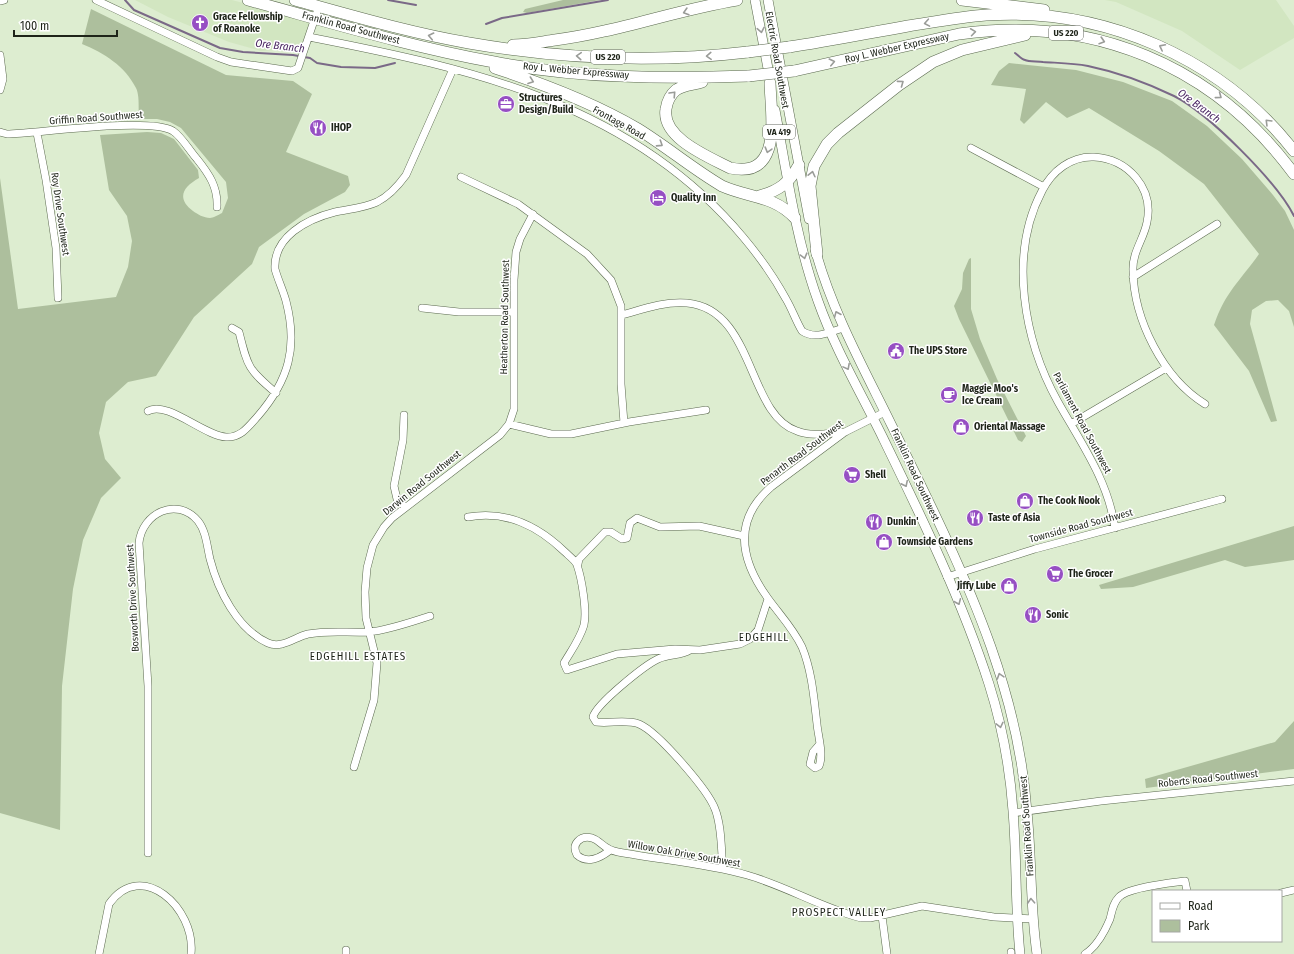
<svg xmlns="http://www.w3.org/2000/svg" width="1294" height="954" font-family="'Fira Sans Condensed',sans-serif">
<rect width="100%" height="100%" fill="#ddedd0"/>
<path fill="#d2e6c1" d="M 135,0 L 232,0 L 311,21 L 308,31 L 300,48 L 261,51 L 229,42 L 168,17 Z
M 1105,0 L 1276,0 L 1294,26 L 1294,38 L 1240,70 L 1182,31 L 1116,2 Z"/>
<path fill="#adbf9d" d="M 563,0 L 600,0 L 527,13 L 523,12 L 525,9 Z
M 91,9 L 226,75 L 293,81 L 312,94 L 286,152 L 348,176 L 350,185 L 345,192 L 304,214 L 259,247 L 252,264 L 194,317 L 156,376 L 128,382 L 106,402 L 99,433 L 105,459 L 121,478 L 101,498 L 83,540 L 73,589 L 62,686 L 60,830 L 0,813 L 0,178 L 18,309 L 116,297 L 128,267 L 132,241 L 127,216 L 109,190 L 100,135 L 147,132 L 161,133 L 174,139 L 198,170 L 199,178 C 183,187 176,198 193,211 C 197,214 204,218 210,218 C 213,218 218,215 222,213 L 228,198 L 226,182 L 181,128 L 170,122 L 157,119 L 139,119 C 138,110 140,96 136,88 C 125,66 104,53 82,44 Z
M 1009,63 L 1076,70 L 1123,82 L 1172,101 L 1207,126 L 1242,159 L 1273,195 L 1285,211 L 1294,230 L 1294,327 L 1289,311 L 1278,300 L 1266,301 L 1252,310 L 1250,324 L 1277,421 L 1271,422 L 1249,371 L 1214,325 C 1225,292 1240,281 1259,254 L 1204,184 L 1159,151 L 1089,108 L 1067,118 L 1046,102 L 1024,124 L 1020,120 L 1026,89 L 991,85 L 999,71 Z
M 971,258 L 971,309 L 980,339 L 997,379 L 1026,436 L 1022,442 L 1018,440 L 959,319 L 954,306 L 962,289 L 963,273 L 969,259 Z
M 1294,526 L 1294,560 L 1245,567 L 1225,560 L 1133,587 L 1101,589 L 1099,585 Z
M 1294,721 L 1294,769 L 1146,788 L 1145,779 L 1275,742 Z"/>
<g fill="none" stroke-linecap="round" stroke-linejoin="round">
<path stroke="#7a6987" stroke-width="2" d="M 125,0 L 134,10 L 220,48 L 243,52 L 293,55 L 310,58 L 317,63 L 341,67 L 375,68 L 395,63
M 388,0 L 416,5
M 486,24 L 502,18 L 608,0
M 1015,53 C 1018,55 1021,59 1025,60 C 1029,62 1038,61 1043,62 C 1058,63 1073,63 1088,66 C 1117,72 1147,83 1174,96 C 1208,113 1277,182 1294,216"/>
<g stroke="#5b694f" stroke-width="8">
<path id="minor" d="M 96,0 L 217,57 L 231,62 L 292,71 L 298,68 L 319,6
M 0,1 L 4,0
M 309,37 C 472,69 631,103 743,237 C 759,256 774,277 786,299 C 792,309 796,321 802,331 C 815,340 830,332 843,328
M 0,55 L 3,79 L 0,90
M 0,132 L 7,134 C 40,133 150,117 173,131 C 182,137 189,150 197,159 C 209,174 218,187 217,207
M 37,133 L 46,180 L 56,248 L 58,298
M 971,148 L 1044,187
M 461,177 L 518,204 L 587,254 L 611,280 L 621,306 L 621,384 L 624,423
M 1133,277 L 1217,224
M 422,308 L 459,312 L 514,312
M 622,315 C 643,309 665,301 687,303 C 755,309 747,415 797,431 C 812,437 829,433 845,432
M 232,328 L 239,332 C 248,368 248,369 276,393
M 148,411 C 167,400 204,436 226,437 C 241,438 249,426 258,416 C 289,380 298,347 286,301 C 283,290 278,280 275,269 C 273,237 307,219 335,212 C 349,209 364,208 377,202 C 389,196 398,186 406,175 L 453,69
M 404,415 L 403,440 L 394,486 L 397,499 L 405,507
M 509,424 L 551,434 L 571,434 L 629,422 L 706,410
M 1071,424 L 1166,368
M 468,517 C 507,510 538,526 565,552 C 568,555 576,561 577,565 C 582,579 587,611 584,625 C 580,639 571,651 564,663 L 567,670 L 617,654 L 675,649 L 700,650 L 740,644 L 750,639 L 758,630 L 768,599
M 1115,528 C 1108,480 1081,443 1058,402 C 1024,341 1008,255 1042,191 C 1052,171 1071,156 1094,157 C 1128,159 1154,188 1147,222 C 1144,239 1132,252 1133,271 C 1134,320 1163,378 1205,404
M 578,564 L 579,559 L 605,532 L 611,532 L 622,539 L 627,538 L 630,523 L 637,518 L 660,527 L 699,526 L 744,536
M 947,577 L 1035,549 L 1222,499
M 690,650 C 680,656 669,654 658,659 C 645,665 596,704 593,717 L 596,722 C 610,724 625,719 639,724 C 658,732 708,790 715,809 C 722,826 721,851 723,869
M 819,745 L 813,752 L 810,764 L 815,768 L 819,766 C 824,755 818,736 817,724 C 814,699 812,671 802,647 C 793,628 779,614 767,597 C 740,559 733,520 771,487 L 845,432 L 885,412
M 354,767 L 374,700 L 377,663 L 366,618 L 365,592 L 367,568 L 373,545 L 384,527 L 392,518 L 500,435 L 509,424 L 514,409 L 514,280 L 516,252 L 520,239 L 533,214
M 1013,813 L 1101,801 L 1294,781
M 609,851 C 600,858 587,864 577,855 C 571,844 580,835 592,838 C 602,841 602,849 618,852 C 661,860 705,863 747,875 C 786,886 822,908 861,918 L 870,918 L 922,906 L 994,917 L 1033,919
M 148,853 L 148,686 L 139,543 C 142,513 177,496 198,521 C 206,531 207,546 210,559 C 218,590 237,629 268,643 C 282,649 295,637 308,634 C 328,630 349,633 369,632 C 389,630 411,622 430,616
M 1281,893 L 1294,890
M 882,916 L 887,954
M 99,954 L 109,904 C 141,858 196,908 191,954
M 346,954 L 346,950
M 1011,954 L 1011,952
M 1085,954 C 1096,947 1105,931 1110,919 C 1112,911 1113,903 1119,897 C 1129,887 1170,883 1185,881 L 1187,891"/>
</g>
<g stroke="#5b694f" stroke-width="10">
<path id="major" d="M 755,0 L 770,79
M 768,0 L 809,219
M 775,110 C 787,174 796,240 818,301 C 835,349 861,393 883,438 C 922,518 962,600 989,684 C 1002,725 1010,769 1013,811 C 1017,859 1015,906 1020,954
M 815,249 C 832,311 863,367 891,424 C 927,497 964,571 991,647 C 1010,701 1023,755 1027,812 C 1032,859 1030,907 1037,954"/>
</g>
<g stroke="#5b694f" stroke-width="12">
<path id="highway" d="M 248,0 C 329,22 411,47 494,62 C 577,78 664,79 749,76
M 295,0 C 353,16 411,33 469,43 C 561,59 655,63 748,52
M 962,0 L 1044,10
M 513,45 C 527,45 541,42 555,40 C 617,32 676,10 737,0
M 789,47 C 829,41 868,33 908,26 C 934,22 960,17 986,15 C 1104,7 1221,58 1294,151
M 495,68 C 544,84 594,103 638,129 C 667,147 693,169 722,186 C 749,198 773,195 795,218
M 794,71 L 959,34 C 1092,15 1214,65 1294,174
M 702,82 C 693,85 684,85 676,90 C 670,95 667,102 666,109 C 661,138 709,157 730,168 C 783,179 771,116 770,83
M 759,196 C 779,191 789,183 799,165
M 817,254 L 810,186 L 814,166 L 827,144 L 838,133 L 899,85 L 933,62 L 962,50 L 1025,35"/>
</g>
<use href="#minor" stroke="#fff" stroke-width="7"/>
<use href="#major" stroke="#fff" stroke-width="9"/>
<use href="#highway" stroke="#fff" stroke-width="11"/>
<g stroke="#5b694f" stroke-width="12" stroke-linecap="butt">
<path id="highway-bridge" d="M 748,52 L 789,47
M 749,76 L 794,71"/>
</g>
<use href="#highway-bridge" stroke="#fff" stroke-width="11"/>
</g>
<defs><path id="oneway-chevron" d="M-2-3.5L2.5 0L-2 3.5" fill="none" stroke-width="1.6" stroke-linecap="round" stroke-linejoin="round"/></defs>
<g stroke="#9a9c98">
<use href="#oneway-chevron" transform="translate(686 12) rotate(164)"/>
<use href="#oneway-chevron" transform="translate(927 23) rotate(170)"/>
<use href="#oneway-chevron" transform="translate(761 30) rotate(79)"/>
<use href="#oneway-chevron" transform="translate(973 32) rotate(-8)"/>
<use href="#oneway-chevron" transform="translate(431 36) rotate(-168)"/>
<use href="#oneway-chevron" transform="translate(1102 41) rotate(17)"/>
<use href="#oneway-chevron" transform="translate(1162 47) rotate(-153)"/>
<use href="#oneway-chevron" transform="translate(579 56) rotate(-176)"/>
<use href="#oneway-chevron" transform="translate(709 56) rotate(177)"/>
<use href="#oneway-chevron" transform="translate(832 62) rotate(-13)"/>
<use href="#oneway-chevron" transform="translate(531 81) rotate(20)"/>
<use href="#oneway-chevron" transform="translate(901 83) rotate(-36)"/>
<use href="#oneway-chevron" transform="translate(673 94) rotate(-47)"/>
<use href="#oneway-chevron" transform="translate(1219 96) rotate(37)"/>
<use href="#oneway-chevron" transform="translate(1268 122) rotate(-135)"/>
<use href="#oneway-chevron" transform="translate(660 144) rotate(33)"/>
<use href="#oneway-chevron" transform="translate(768 150) rotate(106)"/>
<use href="#oneway-chevron" transform="translate(812 174) rotate(-77)"/>
<use href="#oneway-chevron" transform="translate(804 256) rotate(75)"/>
<use href="#oneway-chevron" transform="translate(837 314) rotate(-113)"/>
<use href="#oneway-chevron" transform="translate(847 367) rotate(62)"/>
<use href="#oneway-chevron" transform="translate(905 484) rotate(64)"/>
<use href="#oneway-chevron" transform="translate(958 602) rotate(67)"/>
<use href="#oneway-chevron" transform="translate(1000 676) rotate(-108)"/>
<use href="#oneway-chevron" transform="translate(1000 725) rotate(77)"/>
<use href="#oneway-chevron" transform="translate(1031 901) rotate(-93)"/>
</g>
<defs>
<g id="church-disc" transform="scale(0.9)"><circle r="9.5" fill="#964fc3" stroke="#fff"/><path d="M-1.2-6h2.4v3.5h3.3v2.4h-3.3V6h-2.4V-.1h-3.3v-2.4h3.3Z" fill="#fff"/></g>
<g id="office-disc" transform="scale(0.9)"><circle r="9.5" fill="#964fc3" stroke="#fff"/><path d="M-6-3h4V-5.5h4V-3h4V5H-6ZM-1-4.5V-3h2v-1.5ZM-6 0V1H6V0Z" fill="#fff"/></g>
<g id="restaurant-disc" transform="scale(0.9)"><circle r="9.5" fill="#964fc3" stroke="#fff"/><path d="M-5-6h1v4h1v-4h1v4h1v-4h1v5L-1.5 .5V6h-2V.5L-5-1ZM5-6V6H3V1.5H1.5Q1.5-4 5-6Z" fill="#fff"/></g>
<g id="hotel-disc" transform="scale(0.9)"><circle r="9.5" fill="#964fc3" stroke="#fff"/><path d="M-6-4.5h1.5V1H6V5H4.5V3h-9V5H-6ZM-4 0a1.8 1.8 0 1 1 3.6 0ZM.5 0V-2.5h3Q6-2.5 6 0Z" fill="#fff"/></g>
<g id="civic-disc" transform="scale(0.9)"><circle r="9.5" fill="#964fc3" stroke="#fff"/><path d="M-.6-6.5H3V-4.5H.6V-3L4-1V1h2V6H-6V1h2V-1L-.6-3ZM-1.2 2.5V6h2.4V2.5Z" fill="#fff"/></g>
<g id="cafe-disc" transform="scale(0.9)"><circle r="9.5" fill="#964fc3" stroke="#fff"/><path d="M-5.5-4.5H6V0H3Q3 3.5 0 3.5H-2.5Q-5.5 3.5-5.5 0ZM3-3.2v2h1.7v-2ZM-6 4.5H4V6H-6Z" fill="#fff"/></g>
<g id="shop-disc" transform="scale(0.9)"><circle r="9.5" fill="#964fc3" stroke="#fff"/><path d="M-5-2.5h2.3a2.7 3.5 0 0 1 5.4 0H5L5.5 6h-11ZM-1.5-2.5h3a1.5 2.3 0 0 0-3 0Z" fill="#fff"/></g>
<g id="supermarket-disc" transform="scale(0.9)"><circle r="9.5" fill="#964fc3" stroke="#fff"/><path d="M-6-5.5h2.5l.6 2H6L4.5 2H-2.5L-4.4-4H-6ZM-1.5 3.2a1.3 1.3 0 1 0 .1 0ZM3 3.2a1.3 1.3 0 1 0 .1 0Z" fill="#fff"/></g>
</defs>
<g fill-rule="evenodd">
<use href="#church-disc" x="200" y="23"/>
<use href="#office-disc" x="506" y="104"/>
<use href="#restaurant-disc" x="318" y="128"/>
<use href="#hotel-disc" x="658" y="198"/>
<use href="#civic-disc" x="896" y="351"/>
<use href="#cafe-disc" x="949" y="395"/>
<use href="#shop-disc" x="961" y="427"/>
<use href="#supermarket-disc" x="852" y="475"/>
<use href="#shop-disc" x="1025" y="501"/>
<use href="#restaurant-disc" x="975" y="518"/>
<use href="#restaurant-disc" x="874" y="522"/>
<use href="#shop-disc" x="884" y="542"/>
<use href="#supermarket-disc" x="1055" y="574"/>
<use href="#shop-disc" x="1009" y="586"/>
<use href="#restaurant-disc" x="1033" y="615"/>
</g>
<g text-anchor="middle" dominant-baseline="central" stroke-width="3" stroke-linejoin="round" paint-order="stroke">
<g fill="#fff" stroke="#62665e" stroke-width="1">
<rect x="1049" y="26" width="34" height="14" rx="3"/>
<rect x="591" y="50" width="34" height="14" rx="3"/>
<rect x="763" y="125" width="32" height="14" rx="3"/>
</g>
<g font-size="9" font-weight="bold" fill="#1e2419">
<text x="1066" y="33">US 220</text>
<text x="608" y="57">US 220</text>
<text x="779" y="132">VA 419</text>
</g>
<g font-size="10" font-weight="bold" fill="#1e2419" stroke="#fff" text-anchor="start">
<text x="213" y="17">Grace Fellowship<tspan x="213" dy="12">of Roanoke</tspan></text>
<text x="519" y="98">Structures<tspan x="519" dy="12">Design/Build</tspan></text>
<text x="331" y="128">IHOP</text>
<text x="671" y="198">Quality Inn</text>
<text x="909" y="351">The UPS Store</text>
<text x="962" y="389">Maggie Moo's<tspan x="962" dy="12">Ice Cream</tspan></text>
<text x="974" y="427">Oriental Massage</text>
<text x="865" y="475">Shell</text>
<text x="1038" y="501">The Cook Nook</text>
<text x="988" y="518">Taste of Asia</text>
<text x="887" y="522">Dunkin'</text>
<text x="897" y="542">Townside Gardens</text>
<text x="1068" y="574">The Grocer</text>
<text x="996" y="586" text-anchor="end">Jiffy Lube</text>
<text x="1046" y="615">Sonic</text>
</g>
<g font-size="10" fill="#1e2419" stroke="#fff">
<text transform="translate(351 28) rotate(15)">Franklin Road Southwest</text>
<text transform="translate(897 48) rotate(-13)">Roy L. Webber Expressway</text>
<text transform="translate(777 60) rotate(80)">Electric Road Southwest</text>
<text transform="translate(576 71) rotate(5)">Roy L. Webber Expressway</text>
<text transform="translate(96 118) rotate(-4)">Griffin Road Southwest</text>
<text transform="translate(619 123) rotate(29)">Frontage Road</text>
<text transform="translate(60 214) rotate(82)">Roy Drive Southwest</text>
<text transform="translate(505 317) rotate(-89)">Heatherton Road Southwest</text>
<text transform="translate(1082 423) rotate(62)">Parliament Road Southwest</text>
<text transform="translate(802 453) rotate(-37)">Penarth Road Southwest</text>
<text transform="translate(915 475) rotate(65)">Franklin Road Southwest</text>
<text transform="translate(422 483) rotate(-39)">Darwin Road Southwest</text>
<text transform="translate(1081 526) rotate(-15)">Townside Road Southwest</text>
<text transform="translate(133 598) rotate(-93)">Bosworth Drive Southwest</text>
<text transform="translate(1208 779) rotate(-6)">Roberts Road Southwest</text>
<text transform="translate(1027 826) rotate(-94)">Franklin Road Southwest</text>
<text transform="translate(684 854) rotate(10)">Willow Oak Drive Southwest</text>
</g>
<g font-size="11" font-style="italic" fill="#4a2662" stroke="#fff">
<text transform="translate(280 46) rotate(7)">Ore Branch</text>
<text transform="translate(1199 106) rotate(36)">Ore Branch</text>
</g>
<g font-size="11" letter-spacing="1" fill="#1e2419" stroke="#fff">
<text x="764" y="637">EDGEHILL</text>
<text x="358" y="656">EDGEHILL ESTATES</text>
<text x="839" y="912">PROSPECT VALLEY</text>
</g>
</g>
<rect x="1152" y="890" width="130" height="52" fill="#ffffff" stroke="#a5a7a3"/>
<rect x="1160" y="903" width="20" height="6" fill="#ffffff" stroke="#a5a7a3"/>
<text x="1188" y="910" font-size="12" fill="#1e2419">Road</text>
<rect x="1160" y="920" width="20" height="12" fill="#adbf9d" stroke="#a5a7a3"/>
<text x="1188" y="930" font-size="12" fill="#1e2419">Park</text>
<path d="M14 30v6h103v-6" fill="none" stroke="#1e2419" stroke-width="2"/>
<text x="20" y="30" font-size="12" fill="#1e2419" stroke="#ffffff" stroke-width="3" paint-order="stroke">100 m</text>
</svg>
